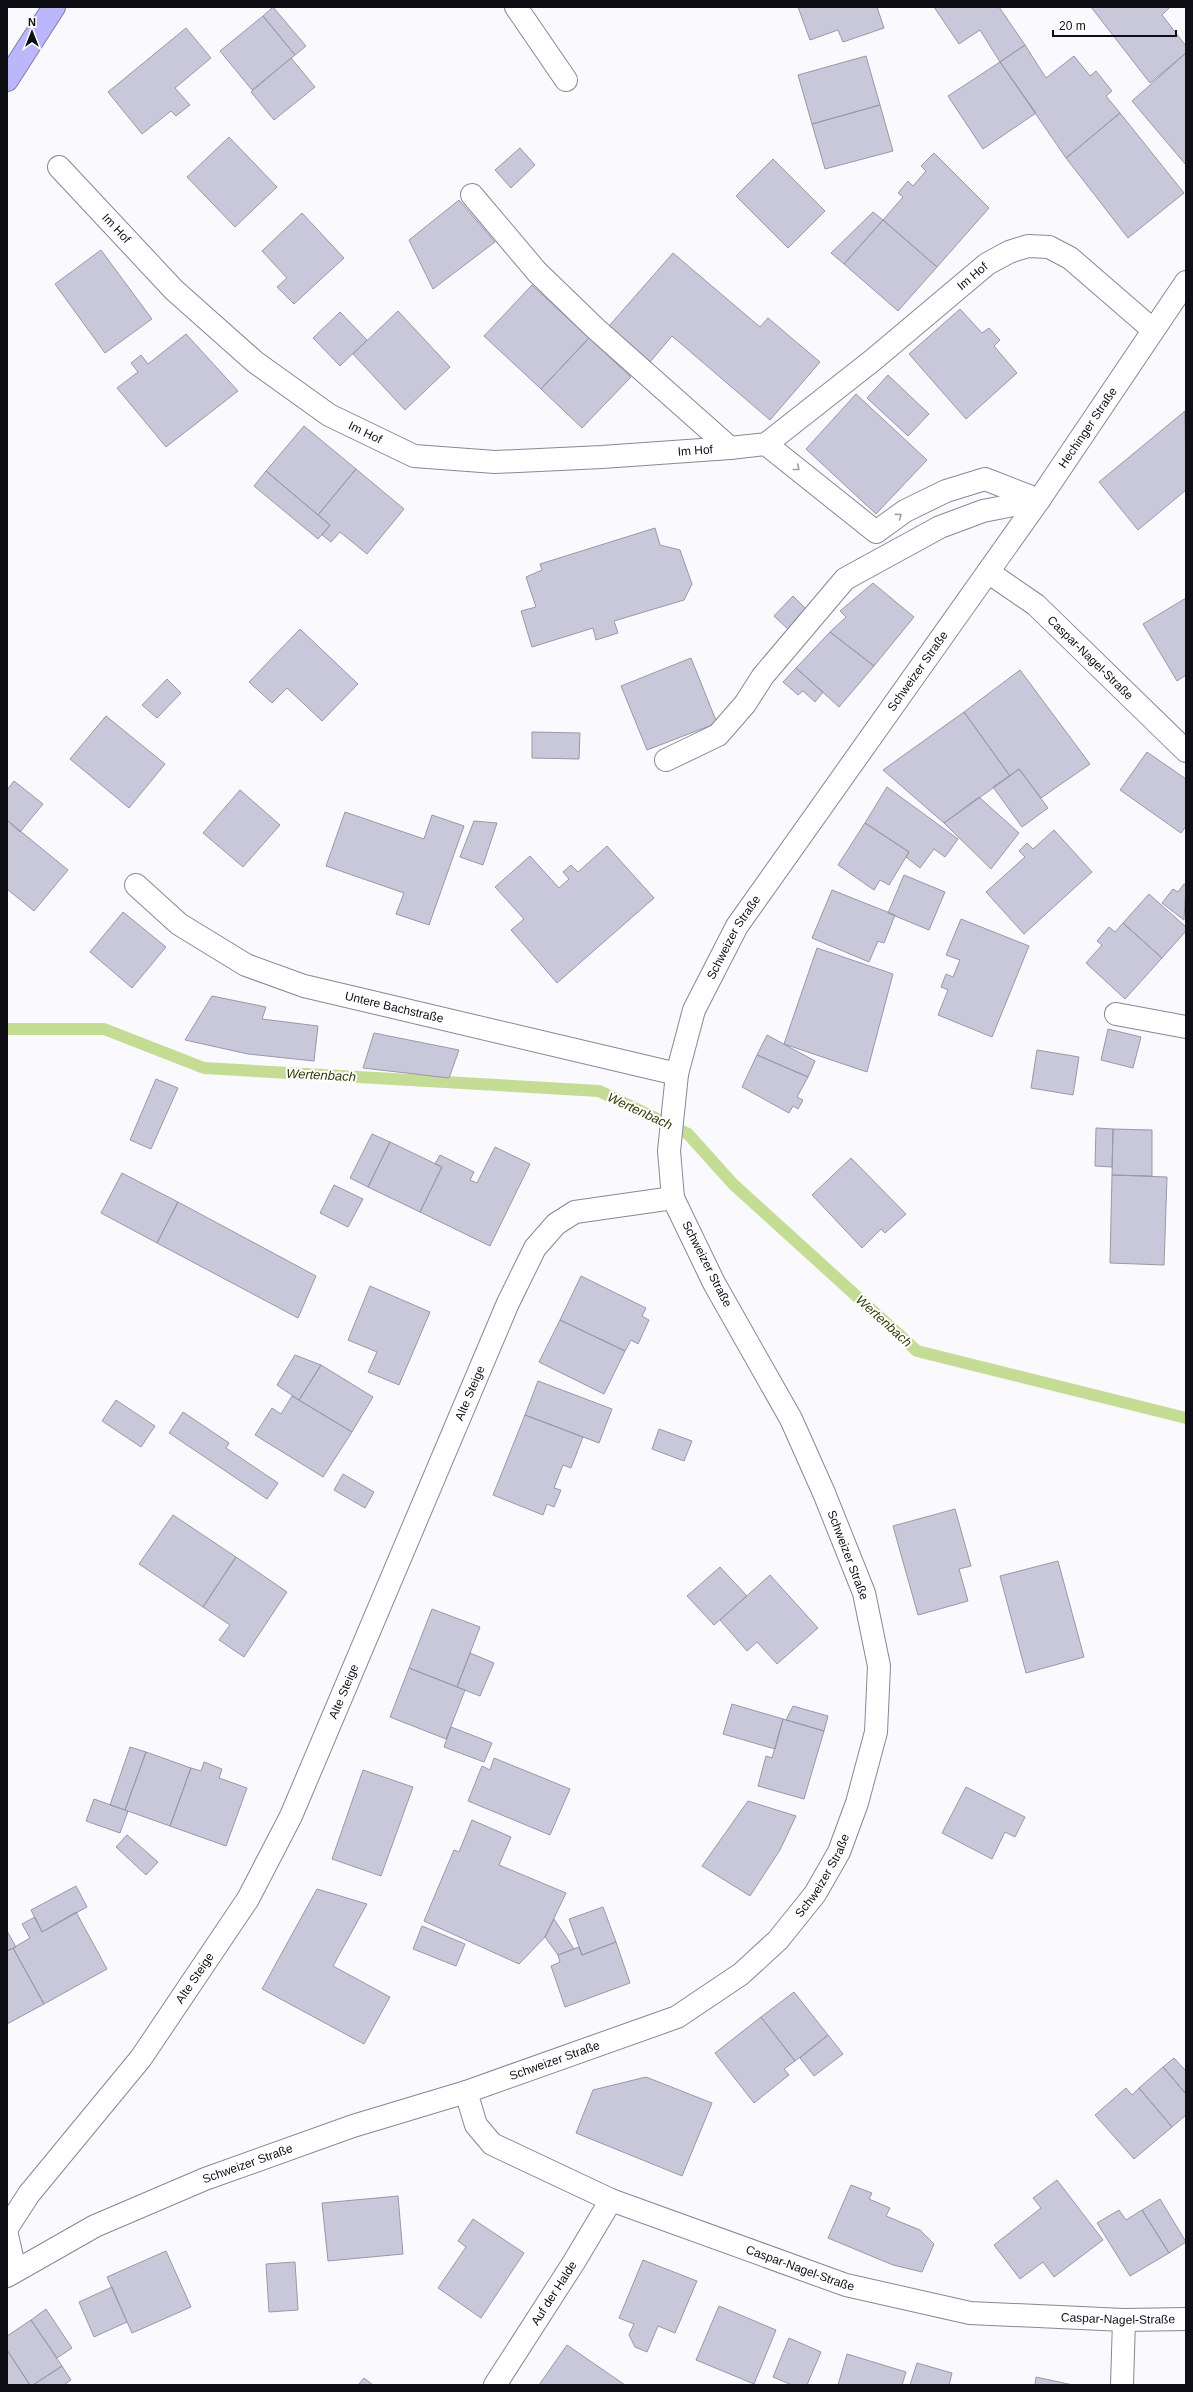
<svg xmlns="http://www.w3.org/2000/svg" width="1193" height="2392" font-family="Helvetica,sans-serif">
<rect width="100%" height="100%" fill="#faf9fd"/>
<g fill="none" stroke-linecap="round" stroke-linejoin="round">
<path stroke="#c4dc93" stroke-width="12" d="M 7,1029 L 104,1029 L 204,1068 L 599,1091 L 688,1134 L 733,1184 L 917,1351 L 1186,1418"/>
</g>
<path fill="#c9c8db" stroke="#9898aa" d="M 273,7 L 306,46 L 295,55 L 263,16 Z
M 798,7 L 877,7 L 884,28 L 843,42 L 838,30 L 810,40 Z
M 934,7 L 999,7 L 1025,45 L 1000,62 L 980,30 L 959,44 Z
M 1091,7 L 1168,7 L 1169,8 L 1162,15 L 1186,46 L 1186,53 L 1150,83 Z
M 263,16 L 295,55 L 252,90 L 220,51 Z
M 186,28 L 211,58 L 175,88 L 190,105 L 176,116 L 171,111 L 142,134 L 108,92 Z
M 1025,45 L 1046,78 L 1074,56 L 1090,76 L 1096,71 L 1112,91 L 1106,96 L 1120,113 L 1066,158 L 1000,62 Z
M 1186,53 L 1186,165 L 1132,101 Z
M 866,56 L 880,105 L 812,124 L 798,75 Z
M 291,58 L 315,87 L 274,120 L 251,92 Z
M 1000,62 L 1036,113 L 983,149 L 948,96 Z
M 880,105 L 893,151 L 825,169 L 812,124 Z
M 1120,113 L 1184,193 L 1128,238 L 1066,158 Z
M 229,137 L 277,187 L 235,227 L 187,177 Z
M 520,148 L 535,165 L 511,188 L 495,170 Z
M 934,153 L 989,208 L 937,267 L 883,220 L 903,197 L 898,193 L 908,181 L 913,186 L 926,171 L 921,166 Z
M 773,159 L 825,211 L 788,248 L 736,196 Z
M 459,200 L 495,242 L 433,289 L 409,240 Z
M 873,212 L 883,220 L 844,264 L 831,253 Z
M 302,213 L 344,258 L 294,304 L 277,287 L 287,278 L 262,251 Z
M 883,220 L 937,267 L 898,311 L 844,264 Z
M 101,250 L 152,319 L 105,353 L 55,284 Z
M 673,253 L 760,327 L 768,318 L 820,362 L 770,420 L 672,336 L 650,362 L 609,326 Z
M 532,285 L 589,338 L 541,389 L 484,336 Z
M 960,309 L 982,333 L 989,328 L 1000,340 L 994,346 L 1017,373 L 966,419 L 909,354 Z
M 398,311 L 450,367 L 405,410 L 353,354 Z
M 340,312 L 367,340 L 340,366 L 313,338 Z
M 186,334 L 238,391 L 166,447 L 117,388 L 138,372 L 131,363 L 141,355 L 148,364 Z
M 589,338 L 631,377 L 582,428 L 541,389 Z
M 888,375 L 929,414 L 908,436 L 867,398 Z
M 856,394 L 927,460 L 876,514 L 806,449 Z
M 1185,411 L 1186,490 L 1138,530 L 1099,482 Z
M 304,426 L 356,469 L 318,515 L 266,471 Z
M 356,469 L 404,509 L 367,554 L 340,532 L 331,542 L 322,535 L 330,525 L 318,515 Z
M 266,471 L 330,525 L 318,539 L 254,486 Z
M 655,528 L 660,545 L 680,550 L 692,584 L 684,600 L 614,621 L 618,633 L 596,640 L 593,628 L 532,647 L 521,611 L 536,607 L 526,577 L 542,570 L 540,564 Z
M 873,583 L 914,617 L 874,666 L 830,632 L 846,617 L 840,611 Z
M 793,596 L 808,611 L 790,631 L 774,616 Z
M 1186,598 L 1186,675 L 1177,681 L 1143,624 Z
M 300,629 L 358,684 L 322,721 L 287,688 L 272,703 L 249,682 Z
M 830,632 L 874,666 L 839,707 L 796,668 Z
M 691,658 L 717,723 L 647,750 L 621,686 Z
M 796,668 L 823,692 L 815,702 L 803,691 L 798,695 L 783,682 Z
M 1020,670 L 1090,764 L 1041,798 L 1019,769 L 1010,776 L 964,712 Z
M 167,679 L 181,693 L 157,718 L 142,705 Z
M 964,712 L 1010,776 L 944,823 L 883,770 Z
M 106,716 L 165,764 L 129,808 L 70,759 Z
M 532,732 L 580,733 L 579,759 L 532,758 Z
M 1147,752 L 1186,779 L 1186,826 L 1181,833 L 1120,790 Z
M 1019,769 L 1048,808 L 1022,827 L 993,787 Z
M 14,781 L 43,804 L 20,832 L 7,820 L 7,790 Z
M 887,787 L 958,839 L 945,857 L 934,849 L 920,868 L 906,857 L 909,852 L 865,823 Z
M 240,790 L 280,825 L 243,867 L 203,833 Z
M 979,797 L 1019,833 L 991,869 L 944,823 Z
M 345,812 L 424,839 L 432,815 L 464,826 L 429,925 L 396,914 L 404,893 L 326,866 Z
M 7,820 L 68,870 L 34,911 L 7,889 Z
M 474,821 L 497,823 L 483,865 L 460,857 Z
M 865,823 L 909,852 L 889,885 L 880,880 L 874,890 L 838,865 Z
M 1054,830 L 1092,872 L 1024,934 L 986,892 L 1025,857 L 1019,851 L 1027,843 L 1033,849 Z
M 607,846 L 654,898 L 557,983 L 511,930 L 524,919 L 495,887 L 530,856 L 559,888 L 569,879 L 563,872 L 571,865 L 578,872 Z
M 904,875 L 945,892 L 929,930 L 888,913 Z
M 1184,884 L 1186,885 L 1184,920 L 1162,903 L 1173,889 L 1178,892 Z
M 832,890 L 895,915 L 884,943 L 878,941 L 869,962 L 812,938 Z
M 1149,894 L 1186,927 L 1186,931 L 1162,958 L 1123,923 Z
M 123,912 L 166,947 L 132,988 L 90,952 Z
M 961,919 L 1029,946 L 992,1037 L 938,1015 L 948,990 L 941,987 L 946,974 L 953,977 L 960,960 L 946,955 Z
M 1123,923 L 1162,958 L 1125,999 L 1086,963 L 1102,945 L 1097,941 L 1109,927 L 1115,932 Z
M 817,948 L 893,974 L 867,1072 L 784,1044 Z
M 212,996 L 266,1007 L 262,1019 L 318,1026 L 314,1061 L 248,1054 L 185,1040 Z
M 1108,1029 L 1141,1037 L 1133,1068 L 1101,1060 Z
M 374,1033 L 459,1050 L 449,1078 L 363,1068 Z
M 767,1035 L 815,1061 L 808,1077 L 757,1055 Z
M 1037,1050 L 1079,1057 L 1073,1095 L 1031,1088 Z
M 757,1055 L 808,1077 L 797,1097 L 803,1100 L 798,1109 L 793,1106 L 789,1113 L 742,1087 Z
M 156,1079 L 178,1088 L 151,1149 L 130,1140 Z
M 1096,1128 L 1113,1129 L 1112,1167 L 1095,1166 Z
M 1113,1129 L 1152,1130 L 1152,1176 L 1112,1175 Z
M 372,1134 L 390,1142 L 368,1187 L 350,1178 Z
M 390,1142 L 442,1167 L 420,1212 L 368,1187 Z
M 495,1147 L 530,1164 L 490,1246 L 420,1212 L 442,1167 L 435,1164 L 440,1155 L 474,1172 L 470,1180 L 477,1183 Z
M 851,1158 L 906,1214 L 885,1233 L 881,1229 L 862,1248 L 812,1195 Z
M 122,1173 L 178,1202 L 157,1243 L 101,1213 Z
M 1112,1175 L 1167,1177 L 1164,1265 L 1110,1263 Z
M 334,1185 L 363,1199 L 348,1227 L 320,1213 Z
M 178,1202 L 316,1276 L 298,1318 L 157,1243 Z
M 581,1276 L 646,1308 L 642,1316 L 649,1320 L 638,1344 L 631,1340 L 625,1351 L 560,1320 Z
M 370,1286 L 430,1312 L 399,1385 L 368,1372 L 377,1352 L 348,1340 Z
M 560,1320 L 625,1351 L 604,1394 L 539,1362 Z
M 295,1355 L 321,1365 L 299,1400 L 277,1385 Z
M 321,1365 L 373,1397 L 352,1432 L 299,1400 Z
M 538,1381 L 612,1409 L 599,1443 L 525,1415 Z
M 292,1396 L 352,1432 L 323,1477 L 255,1435 L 272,1408 L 281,1414 Z
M 116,1400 L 155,1426 L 141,1447 L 102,1421 Z
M 183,1412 L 229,1443 L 226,1448 L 278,1483 L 267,1499 L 169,1433 Z
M 525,1415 L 583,1437 L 571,1468 L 563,1465 L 554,1488 L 561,1490 L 554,1507 L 547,1504 L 543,1515 L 493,1495 Z
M 659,1429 L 692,1441 L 684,1461 L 652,1449 Z
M 343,1474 L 374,1492 L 365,1508 L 334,1490 Z
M 955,1509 L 971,1566 L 959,1569 L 968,1601 L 918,1615 L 893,1526 Z
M 173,1515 L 236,1557 L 203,1607 L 139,1564 Z
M 236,1557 L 287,1592 L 244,1657 L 219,1640 L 230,1625 L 203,1607 Z
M 1058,1561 L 1084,1657 L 1026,1673 L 1000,1576 Z
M 720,1567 L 747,1596 L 714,1625 L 687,1596 Z
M 770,1575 L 818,1628 L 777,1664 L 757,1642 L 747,1651 L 720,1620 Z
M 432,1609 L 480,1627 L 457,1687 L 409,1668 Z
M 470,1653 L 494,1663 L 480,1696 L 457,1687 Z
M 409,1668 L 465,1690 L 446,1739 L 390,1717 Z
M 732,1704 L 783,1719 L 775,1749 L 723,1734 Z
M 793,1706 L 828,1716 L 824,1731 L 786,1720 Z
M 783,1719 L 824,1731 L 804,1799 L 758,1786 L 766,1756 L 772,1758 Z
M 451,1727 L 492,1743 L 484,1762 L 444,1747 Z
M 130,1747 L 146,1752 L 125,1810 L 110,1805 Z
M 146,1752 L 191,1768 L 170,1826 L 125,1810 Z
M 494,1758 L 570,1789 L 550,1835 L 468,1801 L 482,1766 L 490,1770 Z
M 204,1762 L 222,1769 L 219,1778 L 247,1788 L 226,1846 L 170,1826 L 191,1768 L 201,1771 Z
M 363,1770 L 413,1787 L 381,1876 L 332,1859 Z
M 966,1787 L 1025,1817 L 1015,1837 L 1005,1832 L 992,1859 L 942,1833 Z
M 94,1799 L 128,1811 L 120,1833 L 86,1821 Z
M 748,1801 L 796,1816 L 780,1850 L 750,1896 L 702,1866 Z
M 472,1820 L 511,1837 L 499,1865 L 566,1893 L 545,1937 L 519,1964 L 424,1921 L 454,1850 L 459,1852 Z
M 127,1835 L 158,1862 L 146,1875 L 116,1847 Z
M 76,1886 L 87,1907 L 42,1932 L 31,1910 Z
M 317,1889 L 367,1904 L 333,1966 L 390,1997 L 364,2044 L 262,1989 Z
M 603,1907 L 616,1942 L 582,1955 L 569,1919 Z
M 76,1912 L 107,1969 L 44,2004 L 13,1948 L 30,1938 L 22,1924 L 35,1917 L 42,1932 Z
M 554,1919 L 574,1949 L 558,1955 L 545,1937 Z
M 422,1926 L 465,1944 L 456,1966 L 413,1949 Z
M 7,1931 L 16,1947 L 7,1951 Z
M 616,1942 L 630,1983 L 565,2007 L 551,1966 L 560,1962 L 558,1955 L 579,1947 L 582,1955 Z
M 13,1948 L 44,2004 L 7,2024 L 7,1951 Z
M 794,1992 L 828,2035 L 795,2061 L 761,2017 Z
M 761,2017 L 795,2061 L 784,2069 L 789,2075 L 754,2103 L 715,2053 Z
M 828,2035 L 843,2054 L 814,2076 L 800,2058 Z
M 1174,2058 L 1186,2071 L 1186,2094 L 1163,2067 Z
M 1163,2067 L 1186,2094 L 1186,2115 L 1172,2127 L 1139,2088 Z
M 646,2077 L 712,2103 L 682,2176 L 576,2133 L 593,2090 Z
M 1126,2088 L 1132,2095 L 1139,2088 L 1172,2127 L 1134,2159 L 1095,2115 Z
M 1057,2180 L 1103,2240 L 1054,2277 L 1043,2262 L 1020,2279 L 994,2245 L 1041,2208 L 1033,2198 Z
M 851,2185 L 872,2193 L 869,2199 L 890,2208 L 886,2216 L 920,2230 L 934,2244 L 922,2272 L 893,2265 L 828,2238 Z
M 398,2196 L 403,2254 L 328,2261 L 322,2203 Z
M 1160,2199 L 1186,2242 L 1169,2253 L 1142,2210 Z
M 1119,2210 L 1126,2220 L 1142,2210 L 1169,2253 L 1130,2276 L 1097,2223 Z
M 473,2219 L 524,2253 L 481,2318 L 438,2288 L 466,2247 L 458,2241 Z
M 166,2251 L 191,2307 L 132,2333 L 107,2277 Z
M 643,2260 L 697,2281 L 675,2333 L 658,2326 L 647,2352 L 635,2347 L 629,2335 L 634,2324 L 619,2318 Z
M 295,2262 L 298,2310 L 269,2312 L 266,2264 Z
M 112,2287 L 127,2322 L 94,2337 L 79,2302 Z
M 719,2306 L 776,2330 L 754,2384 L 696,2360 Z
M 46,2309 L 72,2348 L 57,2358 L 31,2320 Z
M 31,2320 L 62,2366 L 33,2385 L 30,2385 L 7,2350 L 7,2336 Z
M 789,2338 L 821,2352 L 807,2385 L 792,2385 L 773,2377 Z
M 567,2345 L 625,2385 L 539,2385 Z
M 7,2350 L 30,2385 L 7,2385 Z
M 847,2354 L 906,2372 L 902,2385 L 838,2385 Z
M 917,2363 L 952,2373 L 949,2385 L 910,2385 Z
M 62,2366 L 71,2380 L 64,2385 L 33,2385 Z
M 1036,2377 L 1073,2385 L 1035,2385 Z
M 364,2378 L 373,2385 L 358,2385 Z"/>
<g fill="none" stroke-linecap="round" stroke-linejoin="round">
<g stroke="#888799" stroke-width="24">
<g id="minor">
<path d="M 516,7 L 566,80"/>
<path id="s1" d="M 59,167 L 174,290 L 255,362 L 329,415 L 414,456 L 495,462 L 602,457 L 730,448 L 766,444 L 873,360 L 987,264 L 1009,252 L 1028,246 L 1049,247 L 1070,258 L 1152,329"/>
<path d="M 472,195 L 537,272 L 596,329 L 730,448"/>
<path d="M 766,444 L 876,532 L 905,511 L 946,491 L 985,479 L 1039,500"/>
<path id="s2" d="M 988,572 L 1036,605 L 1186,751"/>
<path d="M 666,760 L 718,735 L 745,704 L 763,676 L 845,579 L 940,527 L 983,511 L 1039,500"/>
<path id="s3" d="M 136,885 L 179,924 L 246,965 L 304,986 L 677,1074"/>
<path d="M 1116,1014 L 1186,1027"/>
<path id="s4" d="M 466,2092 L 476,2125 L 492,2144 L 611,2200 L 846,2285 L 970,2313 L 1124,2320 L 1186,2319"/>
<path id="s5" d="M 7,2228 L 29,2194 L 141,2058 L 248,1899 L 291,1816 L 508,1303 L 535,1248 L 556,1224 L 575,1212 L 673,1198"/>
<path d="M 7,2235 L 15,2270"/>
<path id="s6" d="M 7,2276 L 95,2226 L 205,2179 L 353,2126 L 466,2092 L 677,2017 L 741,1974 L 778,1940 L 815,1894 L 839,1852 L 857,1803 L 876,1732 L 879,1666 L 864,1593 L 824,1493 L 791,1419 L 714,1283 L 673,1198 L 669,1151 L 677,1074 L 694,1010 L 737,926 L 1039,500 L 1186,282"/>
<path id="s7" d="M 495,2385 L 574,2262 L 611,2200"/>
<path d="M 1122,2385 L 1124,2320"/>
</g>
</g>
<g stroke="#7f7caa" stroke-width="24">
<path id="highway" d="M 7,80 L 54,7"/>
</g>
<use href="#minor" stroke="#fff" stroke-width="22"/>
<use href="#highway" stroke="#bcb7fb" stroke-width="22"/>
</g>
<defs><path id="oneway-chevron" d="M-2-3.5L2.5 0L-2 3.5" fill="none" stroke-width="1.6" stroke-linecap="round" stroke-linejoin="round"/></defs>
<g stroke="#9f9fa1">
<use href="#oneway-chevron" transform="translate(797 468) rotate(39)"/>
<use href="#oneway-chevron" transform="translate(899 516) rotate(-36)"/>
</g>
<g text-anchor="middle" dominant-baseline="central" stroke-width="4" stroke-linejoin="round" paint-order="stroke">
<g font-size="12" fill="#0e0e14" stroke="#fff">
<text stroke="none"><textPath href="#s1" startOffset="84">Im Hof</textPath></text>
<text stroke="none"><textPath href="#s1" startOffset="1081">Im Hof</textPath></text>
<text stroke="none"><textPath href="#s6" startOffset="2555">Hechinger Straße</textPath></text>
<text stroke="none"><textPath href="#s1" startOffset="408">Im Hof</textPath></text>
<text stroke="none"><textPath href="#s1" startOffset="744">Im Hof</textPath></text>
<text stroke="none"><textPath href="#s2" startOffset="134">Caspar-Nagel-Straße</textPath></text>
<text stroke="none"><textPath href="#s6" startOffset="2258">Schweizer Straße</textPath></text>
<text stroke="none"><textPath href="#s6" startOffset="1934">Schweizer Straße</textPath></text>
<text stroke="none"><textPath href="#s3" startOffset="291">Untere Bachstraße</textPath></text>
<text transform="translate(707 1264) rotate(63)">Schweizer Straße</text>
<text stroke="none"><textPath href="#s5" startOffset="961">Alte Steige</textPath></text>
<text transform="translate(848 1555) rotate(69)">Schweizer Straße</text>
<text stroke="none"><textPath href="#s5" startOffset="637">Alte Steige</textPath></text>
<text stroke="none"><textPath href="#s6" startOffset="926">Schweizer Straße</textPath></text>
<text stroke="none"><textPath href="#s5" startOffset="313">Alte Steige</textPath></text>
<text stroke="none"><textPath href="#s6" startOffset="590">Schweizer Straße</textPath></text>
<text stroke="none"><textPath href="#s6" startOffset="266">Schweizer Straße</textPath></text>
<text stroke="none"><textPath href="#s4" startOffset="392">Caspar-Nagel-Straße</textPath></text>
<text stroke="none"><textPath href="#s7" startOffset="109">Auf der Halde</textPath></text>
<text stroke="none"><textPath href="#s4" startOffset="716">Caspar-Nagel-Straße</textPath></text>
</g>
<g font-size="13" font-style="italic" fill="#2f3c06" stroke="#fff">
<text transform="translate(321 1075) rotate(3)">Wertenbach</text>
<text transform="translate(640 1111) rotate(25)">Wertenbach</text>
<text transform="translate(884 1321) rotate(42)">Wertenbach</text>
</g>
</g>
<rect width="1193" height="2392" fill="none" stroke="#0e0e14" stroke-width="16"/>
<g transform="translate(32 32)" stroke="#ffffff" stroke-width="3" paint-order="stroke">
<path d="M0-3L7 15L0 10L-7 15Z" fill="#0e0e14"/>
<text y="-6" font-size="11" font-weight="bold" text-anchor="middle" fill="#0e0e14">N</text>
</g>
<path d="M1053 30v6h123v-6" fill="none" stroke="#0e0e14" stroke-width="2"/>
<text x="1059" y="30" font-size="12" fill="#0e0e14" stroke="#ffffff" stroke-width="3" paint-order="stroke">20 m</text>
</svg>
